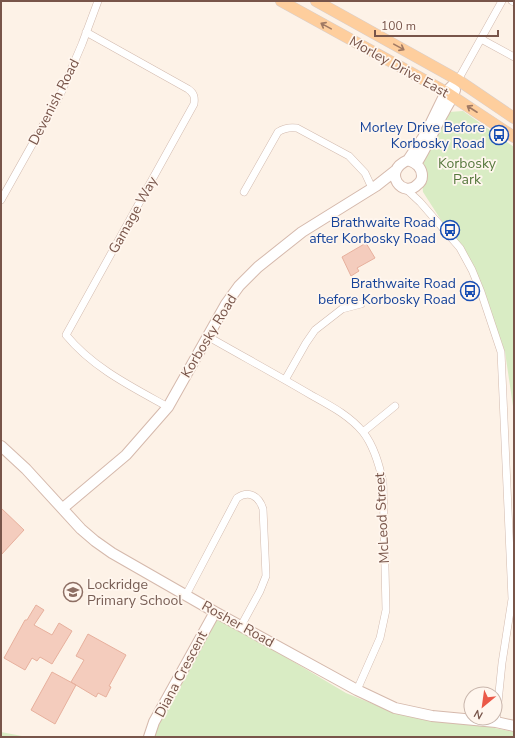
<svg xmlns="http://www.w3.org/2000/svg" width="515" height="738" font-family="'Nunito Sans',sans-serif">
<rect width="100%" height="100%" fill="#fdf2e7"/>
<path fill="#d9ecc4" d="M 463,111 L 514,147 L 514,413 L 505,352 L 477,276 L 423,192 L 420,160 L 449,112 Z
M 213,614 L 346,693 L 393,712 L 490,727 L 514,732 L 514,737 L 149,737 Z
M 1,732 L 27,737 L 1,737 Z"/>
<path fill="#f4ccbd" stroke="#e7b09d" d="M 366,243 L 375,258 L 357,268 L 359,271 L 351,276 L 342,257 Z
M 1,508 L 24,530 L 1,555 Z
M 36,605 L 44,610 L 34,625 L 52,635 L 59,623 L 72,631 L 52,664 L 40,657 L 37,661 L 32,658 L 25,670 L 4,658 L 25,620 L 27,620 Z
M 88,634 L 126,655 L 109,686 L 111,687 L 106,697 L 98,693 L 96,697 L 71,682 L 84,660 L 76,656 Z
M 52,672 L 76,685 L 55,724 L 31,710 Z"/>
<g fill="none" stroke-linecap="round" stroke-linejoin="round">
<g stroke="#d2baae" stroke-width="8">
<path id="street" d="M 512,1 L 514,2
M 86,32 L 188,89 C 194,93 195,97 194,104 L 66,335 C 93,368 132,387 168,407
M 481,39 L 514,57
M 458,80 L 502,1
M 405,188 L 420,202 L 460,248 L 472,270 L 481,292 L 501,352 L 512,599 L 502,663 L 496,722
M 244,192 L 278,132 C 284,128 290,127 297,128 L 349,156 L 365,173 L 372,188
M 1,200 L 61,93 L 82,44 L 98,1
M 207,336 C 242,356 277,375 311,395 C 329,405 349,415 363,432 C 374,446 379,464 383,482 L 386,610 L 380,638 L 357,690
M 285,380 L 306,343 L 315,330 L 342,309 L 361,304
M 363,432 L 395,406
M 186,595 L 237,498 C 249,490 259,496 263,509 L 266,576 L 260,591 L 241,626"/>
</g>
<g stroke="#d5b9ac" stroke-width="12">
<path id="secondary" d="M 408,160 L 426,133 L 446,92 L 458,80
M 408,160 C 416,163 422,167 422,176 C 422,179 421,182 418,184 C 404,200 380,172 408,160 Z
M 416,164 C 427,147 434,129 444,112 C 448,104 453,98 455,90
M 1,446 L 26,469 L 81,529 L 95,541 L 112,553 L 215,612 L 357,690 L 395,708 L 432,716 L 496,722 L 514,726
M 63,508 L 126,455 L 168,407 L 226,304 L 239,286 L 258,267 L 302,232 L 376,186 L 395,171
M 149,737 L 154,722 L 215,612"/>
</g>
<g stroke="#d9cfcc" stroke-width="12">
<path id="primary" d="M 281,1 L 446,92 L 514,137
M 316,1 L 458,80 L 514,118"/>
</g>
<use href="#street" stroke="#fff" stroke-width="7"/>
<use href="#secondary" stroke="#fff" stroke-width="10"/>
<use href="#primary" stroke="#fece9d" stroke-width="11"/>
</g>
<defs><path id="oneway-shaft" d="M-6 0H5M1.5-3L5.5 0L1.5 3" fill="none" stroke-width="1.6" stroke-linecap="round" stroke-linejoin="round"/></defs>
<g stroke="#a07963">
<use href="#oneway-shaft" transform="translate(326 26) rotate(-151)"/>
<use href="#oneway-shaft" transform="translate(399 47) rotate(29)"/>
<use href="#oneway-shaft" transform="translate(472 109) rotate(-147)"/>
</g>
<defs>
<g id="bus-ring" transform="scale(1)"><circle r="9.5" fill="#fff6ee" stroke="#1a4fb4" stroke-width="1.5"/><path d="M-5-6H5V4H4V6H2V4H-2V6H-4V4H-5ZM-3.5-4V0h7V-4ZM-3.5 1.2v1.5H-2V1.2ZM2 1.2v1.5H3.5V1.2Z" fill="#1a4fb4"/></g>
<g id="school-ring" transform="scale(1)"><circle r="9.5" fill="#fff6ee" stroke="#8d6e63" stroke-width="1.5"/><path d="M0-5L7-2L0 1L-7-2ZM-4 1L0 2.5L4 1V4Q0 6-4 4Z" fill="#8d6e63"/></g>
</defs>
<g fill-rule="evenodd">
<use href="#bus-ring" x="499" y="135"/>
<use href="#bus-ring" x="450" y="230"/>
<use href="#bus-ring" x="470" y="291"/>
<use href="#school-ring" x="73" y="592"/>
</g>
<g text-anchor="middle" dominant-baseline="central" stroke-width="3.5" stroke-linejoin="round" paint-order="stroke">
<g font-size="14" fill="#78554a" stroke="#fff6ee">
<text transform="translate(399 67) rotate(29)">Morley Drive East</text>
<text transform="translate(54 102) rotate(-63)">Devenish Road</text>
<text transform="translate(133 215) rotate(-61)">Gamage Way</text>
<text transform="translate(209 336) rotate(-59)">Korbosky Road</text>
<text transform="translate(382 518) rotate(-93)">McLeod Street</text>
<text transform="translate(238 624) rotate(29)">Rosher Road</text>
<text transform="translate(181 674) rotate(-62)">Diana Crescent</text>
</g>
<g font-size="14" fill="#164399" stroke="#fff6ee" text-anchor="end">
<text x="485" y="127">Morley Drive Before<tspan x="485" dy="16">Korbosky Road</tspan></text>
<text x="436" y="222">Brathwaite Road<tspan x="436" dy="16">after Korbosky Road</tspan></text>
<text x="456" y="283">Brathwaite Road<tspan x="456" dy="16">before Korbosky Road</tspan></text>
</g>
<g font-size="14" fill="#57793e" stroke="#fff6ee">
<text x="467" y="163">Korbosky<tspan x="467" dy="16">Park</tspan></text>
</g>
<g font-size="14" fill="#785e54" stroke="#fff6ee" text-anchor="start">
<text x="87" y="584">Lockridge<tspan x="87" dy="16">Primary School</tspan></text>
</g>
</g>
<rect width="515" height="738" fill="none" stroke="#78554a" stroke-width="4"/>
<g transform="translate(483 706) rotate(209)"><circle r="19" fill="#fff6ee" stroke="#c9b6ac"/>
<path d="M0-3L7 15L0 10L-7 15Z" fill="#eb5948"/>
<text y="-6" font-size="11" font-weight="bold" text-anchor="middle" fill="#78554a">N</text>
</g>
<path d="M375 30v6h123v-6" fill="none" stroke="#78554a" stroke-width="2"/>
<text x="381" y="30" font-size="12" fill="#78554a" stroke="#fff6ee" stroke-width="3" paint-order="stroke">100 m</text>
</svg>
